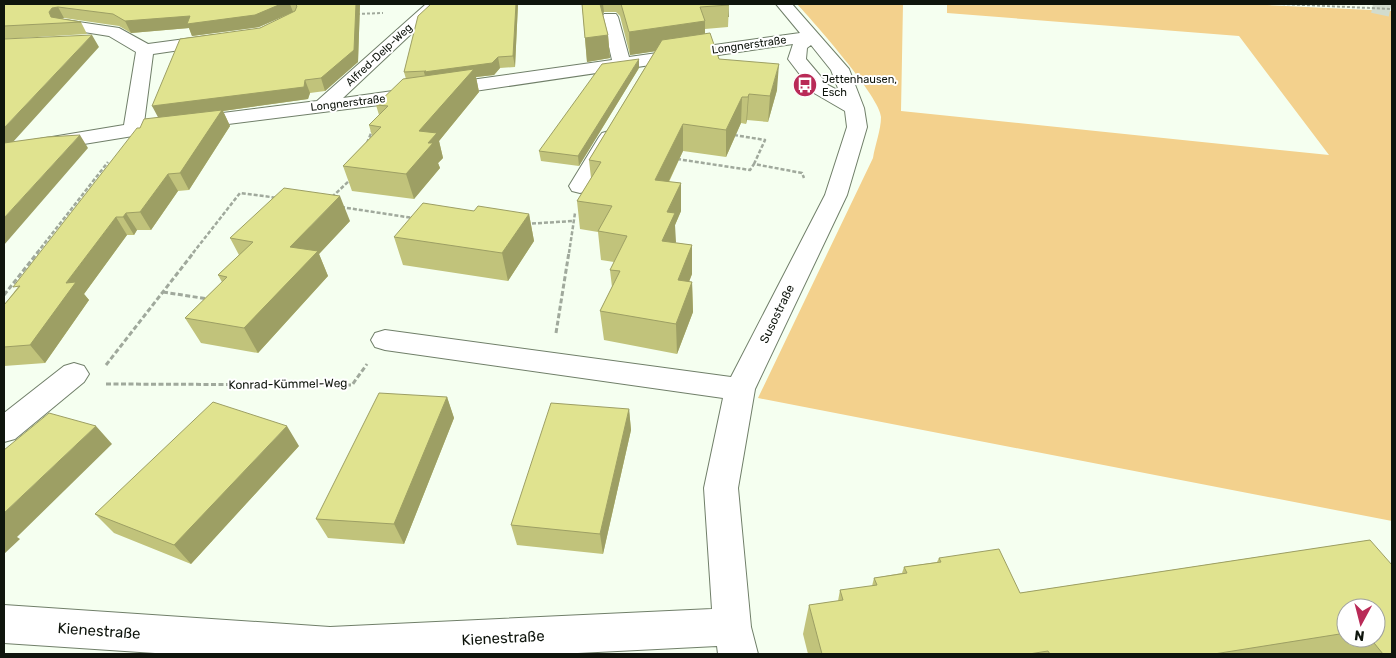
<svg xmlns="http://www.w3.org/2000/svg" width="1396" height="658" font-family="Rubik,sans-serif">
<rect width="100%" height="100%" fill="#f5fff0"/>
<path fill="#f3d18d" d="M 797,4 L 903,4 L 901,111 L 1329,155 L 1239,36 L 947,13 L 947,4 L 1246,4 L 1392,11 L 1392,521 L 758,398 L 873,158 C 875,145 881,130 881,117 C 881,98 812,20 797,4 Z"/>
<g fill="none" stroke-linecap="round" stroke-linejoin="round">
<path stroke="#d2dcce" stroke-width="18" stroke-dasharray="18 9" stroke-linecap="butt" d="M 1373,4 L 1392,8"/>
<g stroke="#707f69" stroke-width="2">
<path id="minor" d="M 426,4 L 443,4 L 343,98 L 612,60 L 602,17 L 604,14 L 616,14 L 618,17 L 629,57 L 800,33 L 776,4 L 792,4 L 849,69 L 864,108 L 867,127 L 847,195 L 755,389 L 738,488 L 751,627 L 758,654 L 718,654 L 717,646 L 558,654 L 170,654 L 4,643 L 4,605 L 330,627 L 712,609 L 704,488 L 723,398 L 385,350 L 375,347 L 371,340 L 375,333 L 385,330 L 731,377 L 825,195 L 847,127 L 845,111 L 814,93 L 788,59 L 793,44 L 387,104 L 133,136 L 4,157 L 4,145 L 124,125 L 136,52 L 109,36 L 59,28 L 57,25 L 59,22 L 65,20 L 119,28 L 148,44 L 215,35 L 221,36 L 223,40 L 221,44 L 153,54 L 144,123 L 317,101 ZM 811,45 L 831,70 L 839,91 L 828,85 L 806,59 L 807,48 Z
M 609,131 L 616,133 L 619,137 L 591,186 L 588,191 L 580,193 L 572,191 L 569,186 L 599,137 L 602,133 Z
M 74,363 L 84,366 L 89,374 L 84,382 L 15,439 L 4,442 L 4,413 L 64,366 Z"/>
</g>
<path stroke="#a0a99c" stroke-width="2" stroke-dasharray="3 2" stroke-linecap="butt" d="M 1282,4 L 1392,9
M 357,14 L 383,13"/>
<path stroke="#a0a99c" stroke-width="2.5" stroke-dasharray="4 2" stroke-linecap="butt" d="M 734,135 L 765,140 L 754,164
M 367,143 L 372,131
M 677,159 L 750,170 L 754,164 L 802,173 L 804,178
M 332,197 L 351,179
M 341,207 L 413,218
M 526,224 L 573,221
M 37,253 L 108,162
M 193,253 L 240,193 L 278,198
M 569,253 L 575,213"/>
<path stroke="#a0a99c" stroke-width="3" stroke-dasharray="5 2.5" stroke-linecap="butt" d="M 163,292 L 208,299
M 4,295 L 38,252
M 556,333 L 569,252
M 106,365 L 194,252
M 106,384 L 352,385 L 367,364"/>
<use href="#minor" fill="#fff" fill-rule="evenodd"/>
</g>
<path fill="#c1c37b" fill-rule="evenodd" d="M 4,4 L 360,4 L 358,62 L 325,91 L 310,93 L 308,99 L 223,111 L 230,126 L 189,190 L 178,191 L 151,230 L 137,230 L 134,235 L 127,235 L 84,294 L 89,300 L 45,363 L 4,366 L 4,305 L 140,128 L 158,117 L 260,28 L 293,12 L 259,27 L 192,36 L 189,28 L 131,33 L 119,26 L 64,18 L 62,19 L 81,22 L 87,34 L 4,39 Z
M 431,4 L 518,4 L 515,67 L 500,68 L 494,75 L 476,77 L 479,92 L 439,141 L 443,158 L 438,163 L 440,168 L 414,199 L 352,191 L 343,166 L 372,136 L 369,125 L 379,115 L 376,105 L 406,79 L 404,72 Z
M 582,4 L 729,4 L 728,27 L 705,29 L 705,34 L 719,59 L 777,90 L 768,122 L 747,120 L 746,124 L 741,123 L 726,157 L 683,151 L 669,182 L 681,183 L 681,211 L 675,225 L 675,243 L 692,245 L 692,274 L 689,282 L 692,282 L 693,312 L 677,354 L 604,340 L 600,311 L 612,287 L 610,270 L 614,262 L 601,260 L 598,232 L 580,229 L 577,201 L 591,178 L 589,160 L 655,51 L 630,55 L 620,16 L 616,12 L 604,12 L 603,14 L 608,35 L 610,58 L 587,62 Z
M 639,68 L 579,166 L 541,161 L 539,151 Z
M 474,211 L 529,214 L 534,241 L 508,281 L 403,265 L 394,237 Z
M 350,221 L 319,254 L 328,276 L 258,353 L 201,343 L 185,318 L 222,282 L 218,275 L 239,255 L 230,238 Z
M 447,397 L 454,418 L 404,544 L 328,538 L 316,519 Z
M 629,409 L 631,430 L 603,554 L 517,545 L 511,525 Z
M 299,446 L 191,564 L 114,533 L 95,514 Z
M 1370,540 L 1392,654 L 808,654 L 803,634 L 809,605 L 838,601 L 840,590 L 872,586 L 874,578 L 902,573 L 904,567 L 937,562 L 939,558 L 1020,593 ZM 1346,608 L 1376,638 L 1346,638 Z"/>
<path fill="#9d9f64" d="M 281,4 L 290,4 L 293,12 L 259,27 L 192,36 L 189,28 L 131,33 L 125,21 Z
M 356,4 L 360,4 L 358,62 L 325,91 L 321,78 Z
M 516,4 L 518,4 L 515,67 L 513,56 Z
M 599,4 L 603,4 L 604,12 L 600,17 Z
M 724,4 L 729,4 L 729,17 L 728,17 L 729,5 Z
M 58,7 L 64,18 L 58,20 L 51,17 L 49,12 L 52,8 Z
M 705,21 L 705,44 L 630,55 L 629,32 Z
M 92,35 L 99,47 L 13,142 L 4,144 L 4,128 Z
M 608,35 L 610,58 L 587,62 L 585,38 Z
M 498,57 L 500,68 L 494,75 L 476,77 L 479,92 L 439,141 L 443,158 L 438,163 L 440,168 L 414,199 L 406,174 L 419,131 L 427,84 L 424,72 Z
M 639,59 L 639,68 L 579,166 L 578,156 Z
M 779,64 L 777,90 L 768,122 L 770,96 Z
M 305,80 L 310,93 L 308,99 L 223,111 L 230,126 L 189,190 L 180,173 L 159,119 L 152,106 Z
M 749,94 L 747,120 L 746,124 L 748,97 Z
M 742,97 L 741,123 L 726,157 L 726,130 Z
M 683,124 L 683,151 L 656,208 L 655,180 Z
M 80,135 L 88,148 L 4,245 L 4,218 Z
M 168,174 L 178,191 L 151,230 L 140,212 Z
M 681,183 L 681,211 L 675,225 L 676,242 L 663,270 L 662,241 L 667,212 Z
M 340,196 L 350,221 L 319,254 L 328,276 L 258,353 L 244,328 L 290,247 Z
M 126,213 L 137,230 L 134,235 L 123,217 Z
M 529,214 L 534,241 L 508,281 L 502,253 Z
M 116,217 L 127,235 L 84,294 L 89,300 L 45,363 L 30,345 L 66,283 Z
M 692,245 L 692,274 L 678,309 L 678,280 Z
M 692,282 L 693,312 L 677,354 L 676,324 Z
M 447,397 L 454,418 L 404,544 L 394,524 Z
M 629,409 L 631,430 L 603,554 L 600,534 Z
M 96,426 L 112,444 L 17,537 L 20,539 L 4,554 L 4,513 Z
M 287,426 L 299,446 L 191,564 L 174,545 Z"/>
<path fill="#e0e38f" stroke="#9d9f64" d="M 4,4 L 281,4 L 255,15 L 187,24 L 190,16 L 125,21 L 113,14 L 58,7 L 52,8 L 49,12 L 51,17 L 81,22 L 4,26 Z
M 295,4 L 356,4 L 354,50 L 321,78 L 305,80 L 304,87 L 152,106 L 180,39 L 260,28 L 295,11 L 297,6 Z
M 431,4 L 516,4 L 513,56 L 498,57 L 492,63 L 424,72 L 426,71 L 404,72 L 418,16 Z
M 582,4 L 600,4 L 608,35 L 585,38 Z
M 621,4 L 728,4 L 729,5 L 700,7 L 705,21 L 629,32 Z
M 710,33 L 719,59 L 779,64 L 770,96 L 749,94 L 748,97 L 742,97 L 726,130 L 683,124 L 655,180 L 681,183 L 667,212 L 675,213 L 662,241 L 692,245 L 678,280 L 692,282 L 676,324 L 600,311 L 620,271 L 610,270 L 627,236 L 598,231 L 612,206 L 577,201 L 601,162 L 589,160 L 662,40 Z
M 92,35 L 4,128 L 4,39 Z
M 639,59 L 578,156 L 539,151 L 602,64 Z
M 474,69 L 419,131 L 437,133 L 428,143 L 433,143 L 406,174 L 343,166 L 381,127 L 369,125 L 388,106 L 376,105 L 403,79 Z
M 222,110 L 180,173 L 168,174 L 140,212 L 126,213 L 123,217 L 116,217 L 66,283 L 76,282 L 30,345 L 4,347 L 4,305 L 20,286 L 13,287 L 137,128 L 140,128 L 144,119 Z
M 80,135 L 4,218 L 4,143 L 47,137 Z
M 284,188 L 340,196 L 290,247 L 318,251 L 244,328 L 185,318 L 227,277 L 218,275 L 253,242 L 230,238 Z
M 423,203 L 474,211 L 478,206 L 529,214 L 502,253 L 394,237 Z
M 379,393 L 447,397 L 394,524 L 316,519 Z
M 213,402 L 287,426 L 174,545 L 95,514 Z
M 551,403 L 629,409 L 600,534 L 511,525 Z
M 49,413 L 96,426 L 4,513 L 4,450 Z
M 1370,540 L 1392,565 L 1392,654 L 1383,654 L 1370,638 L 1376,638 L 1376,608 L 1346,608 L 1346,633 L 1214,654 L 1050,654 L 1048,651 L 1029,654 L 822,654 L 809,605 L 843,600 L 840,590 L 877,585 L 874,578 L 907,573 L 904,567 L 941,562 L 939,558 L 999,549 L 1020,593 Z"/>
<defs>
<g id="bus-disc" transform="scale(1.25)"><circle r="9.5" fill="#b92a57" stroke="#fff"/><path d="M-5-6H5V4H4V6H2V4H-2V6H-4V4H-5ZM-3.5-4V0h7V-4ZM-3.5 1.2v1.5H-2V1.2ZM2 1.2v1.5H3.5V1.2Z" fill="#fff"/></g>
</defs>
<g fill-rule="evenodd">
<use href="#bus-disc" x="805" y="85"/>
</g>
<g text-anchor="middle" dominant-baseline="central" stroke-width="4" stroke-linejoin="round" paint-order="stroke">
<g font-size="11" fill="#0f150d" stroke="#fff">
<text transform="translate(749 45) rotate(-8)">Longnerstraße</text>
<text transform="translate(379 55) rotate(-43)">Alfred-Delp-Weg</text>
<text transform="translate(348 103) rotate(-7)">Longnerstraße</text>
</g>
<g font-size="11" fill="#0f150d" stroke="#fff" text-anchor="start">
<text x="822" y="79">Jettenhausen,<tspan x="822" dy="13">Esch</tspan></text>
</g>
<g font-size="12" fill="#0f150d" stroke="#fff">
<text transform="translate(777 314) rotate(-64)">Susostraße</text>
<text transform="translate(288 384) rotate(-1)">Konrad-Kümmel-Weg</text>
</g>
<g font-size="15" fill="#0f150d" stroke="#fff">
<text transform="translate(99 631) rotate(4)">Kienestraße</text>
<text transform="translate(503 638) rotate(-3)">Kienestraße</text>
</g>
</g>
<rect width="1396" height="658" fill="none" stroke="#0f150d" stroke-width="10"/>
<g transform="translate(1361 623) rotate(187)"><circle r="24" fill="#ffffff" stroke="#9fa19e"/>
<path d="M0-4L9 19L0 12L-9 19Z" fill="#b92a57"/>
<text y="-8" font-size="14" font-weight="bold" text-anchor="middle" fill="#0f150d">N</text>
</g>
</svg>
